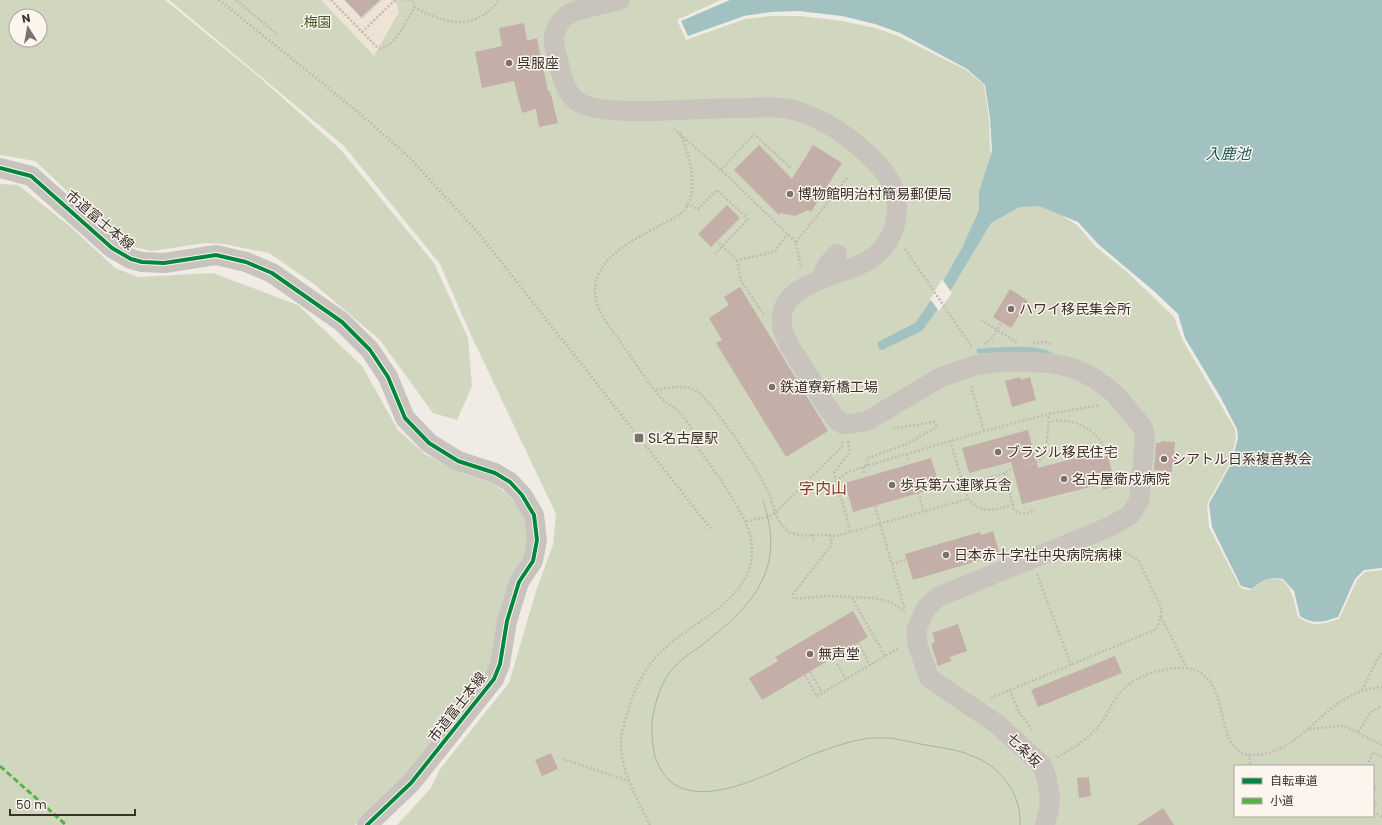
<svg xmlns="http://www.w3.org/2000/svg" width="1382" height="825" font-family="Poppins,'Noto Sans JP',sans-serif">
<rect width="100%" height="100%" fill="#f0ebe5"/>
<path fill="#d1d6bf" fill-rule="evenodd" d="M 0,0 L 165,0 L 258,76 L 340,149 L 434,263 L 468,338 L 472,386 L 457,420 L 433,413 L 380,340 L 314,284 L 269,253 L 224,244 L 205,243 L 152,251 L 125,245 L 35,161 L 0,155 ZM 16,16 L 40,16 L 40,40 L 16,40 Z
M 169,0 L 721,0 L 677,20 L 686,40 L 745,19 L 772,16 L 800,16 L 842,21 L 875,28 L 898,36 L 966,70 L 984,85 L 989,119 L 990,151 L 1011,187 L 1026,193 L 1077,225 L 1096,247 L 1126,271 L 1174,317 L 1182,339 L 1235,429 L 1236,438 L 1230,463 L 1207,504 L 1209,527 L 1240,587 C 1255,594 1252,587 1264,581 C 1290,569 1294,601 1298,617 C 1314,628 1322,624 1339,619 L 1357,580 L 1365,572 L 1382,570 L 1382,825 L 397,825 L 431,788 L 440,769 L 509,683 L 537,588 L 553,545 L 556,514 L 471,335 L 440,264 L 344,146 ZM 1235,766 L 1373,766 L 1373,816 L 1235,816 Z
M 0,184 L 18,185 L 72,228 L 115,268 L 138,277 L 213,273 L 298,305 L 362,366 L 398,430 L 425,454 L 464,474 L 491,482 L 506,493 L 528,518 L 530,544 L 489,671 L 407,779 L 355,825 L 0,825 Z"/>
<path fill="#eee3d5" d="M 321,0 L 344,0 L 362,19 L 382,0 L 394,0 L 397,4 L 399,12 L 374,56 Z"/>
<path fill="#a1c2c1" d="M 730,0 L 1382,0 L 1382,568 L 1364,570 L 1355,579 L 1338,617 C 1323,622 1314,625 1300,616 L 1294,591 L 1283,579 C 1269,576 1263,580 1252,589 L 1241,586 L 1212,527 L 1209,504 L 1231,464 L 1238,438 L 1237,429 L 1221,398 L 1185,338 L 1178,314 L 1155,292 L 1098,244 L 1078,222 L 1039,206 L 1020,207 L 991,223 L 949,293 L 922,331 L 882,350 L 878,348 L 878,342 L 915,323 L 937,292 L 962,248 L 979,210 L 979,192 L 992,151 L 990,118 L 985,85 L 967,69 L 900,33 L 875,24 L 842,16 L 799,11 L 771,12 L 744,16 L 688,36 L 681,21 Z"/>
<path fill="#f0ebe5" d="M 942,279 L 952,293 L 939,311 L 930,299 Z"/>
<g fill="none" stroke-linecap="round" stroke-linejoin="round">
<path stroke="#a1c2c1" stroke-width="5" d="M 979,351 C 994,350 1044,345 1052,357"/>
</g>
<path fill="#c3afa7" d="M 345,0 L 380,0 L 361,17 Z
M 524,23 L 527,41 L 537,38 L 548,91 L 550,91 L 558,123 L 539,127 L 536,109 L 522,113 L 514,81 L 482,88 L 475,52 L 502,46 L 499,28 Z
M 759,145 L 792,179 L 813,145 L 842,163 L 811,212 L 808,210 L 795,216 L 781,213 L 779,215 L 734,170 Z
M 727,205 L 740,218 L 711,247 L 698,234 Z
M 740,287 L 828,431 L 786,457 L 716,343 L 722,340 L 709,318 L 729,305 L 724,297 Z
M 1010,289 L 1028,301 L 1011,328 L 993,317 Z
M 1020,377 L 1021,380 L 1030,377 L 1036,400 L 1012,407 L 1005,381 Z
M 1028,430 L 1038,468 L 1106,450 L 1116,486 L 1103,490 L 1102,484 L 1022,504 L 1011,462 L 969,473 L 962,448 Z
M 1161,441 L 1175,442 L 1174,452 L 1177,452 L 1176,465 L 1172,465 L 1172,472 L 1154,470 L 1156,443 L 1161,443 Z
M 931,458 L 940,487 L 853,512 L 845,483 Z
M 993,531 L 999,552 L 987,555 L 988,558 L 913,580 L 905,554 L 980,532 L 981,535 Z
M 853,611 L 868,637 L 762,700 L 749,678 L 778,661 L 775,657 Z
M 958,624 L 967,651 L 950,657 L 951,661 L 938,666 L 931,644 L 935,642 L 932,633 Z
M 1115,656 L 1122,673 L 1038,707 L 1031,690 Z
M 551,753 L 558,769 L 542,776 L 535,760 Z
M 1089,777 L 1091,796 L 1079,798 L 1077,778 Z
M 1163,808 L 1174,825 L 1137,825 Z"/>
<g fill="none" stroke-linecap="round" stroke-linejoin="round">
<path stroke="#c2bbb6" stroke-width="2.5" stroke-dasharray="2 2" stroke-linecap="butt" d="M 236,0 L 279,36
M 331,0 L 378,48 C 394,49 405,23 412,12 L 414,7 L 413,0
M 403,0 L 412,0
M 414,7 C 445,24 475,32 499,0
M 362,32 L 395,0
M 674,129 L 721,170 L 796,242 L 801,268
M 721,170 L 754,134 L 791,168
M 687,204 L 698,209 L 717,190 L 748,219 L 715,254
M 796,242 L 849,176
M 719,243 L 737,260 L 775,252 L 787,234
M 905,249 L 972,347
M 737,260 L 741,281 L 764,315
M 981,320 L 1018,343
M 1033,343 L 1044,342 L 1052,344
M 985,344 L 992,338 L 1002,322
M 971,386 L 984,431
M 656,390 C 668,388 682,384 695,390 C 711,398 759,472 768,491 C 774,504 775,522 788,531 C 799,539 822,533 836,536 L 968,499
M 1048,422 C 1072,417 1092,426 1104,447
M 848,441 L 850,451 L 834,473 L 851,533
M 950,441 L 968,499 C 983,515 994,510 1014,504
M 907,454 L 909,460
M 866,466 L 868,458 L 907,444 L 935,428 L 936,425 L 934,422 L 891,429
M 1020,466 C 1026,465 1035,464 1039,461 C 1048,453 1048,425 1049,414
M 863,467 L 864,473
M 1005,473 L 1014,510 C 1021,515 1028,515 1035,509
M 836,481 L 846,473 L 863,467 L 984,431 L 1049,414 L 1100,405
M 1158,481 L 1165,481 L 1166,475
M 964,485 L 1005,473 L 1012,468
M 918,493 L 924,512
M 875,506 L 905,610
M 746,521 L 768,517 L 775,513 L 842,447 L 842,442
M 812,534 L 814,542
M 829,535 L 832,542 L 831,546 L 793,594 L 794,599 L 825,596 L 874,598 L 891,602 L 905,612
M 892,564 L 907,559
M 1037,574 L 1071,665
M 852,598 L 885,656
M 1161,617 L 1187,668
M 858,643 L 870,665
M 837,664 L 846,679
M 810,672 L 822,693
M 805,675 L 817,696 L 899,648
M 1010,690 L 1019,712 L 1032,730
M 1362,690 L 1377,660 L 1382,653
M 991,698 L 1157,629 L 1162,610 L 1139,561 L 1125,552 L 1109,548
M 1309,729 L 1344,726 L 1382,745
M 1358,732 L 1371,712 L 1382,706
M 1249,754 L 1251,766
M 1057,757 C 1073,749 1089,738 1100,724 C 1107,716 1110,707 1116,698 C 1124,685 1140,676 1155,672 C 1249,645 1200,759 1256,755 C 1294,752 1315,717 1345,699 C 1356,692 1369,688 1382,687
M 563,759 L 629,781
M 1367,766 L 1373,752 L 1382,757
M 1373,785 L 1376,786 L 1373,791
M 1373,800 L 1376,802 L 1373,808
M 1373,812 L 1382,817
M 650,825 C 638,800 622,774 621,746 C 620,734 625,722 628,711 C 634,690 643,671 658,655 C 691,619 761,600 751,539 C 747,513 709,464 693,441 L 697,438 C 691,429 685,416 676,409 C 672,405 666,403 661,398 C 647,382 635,362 622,344 C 613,331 602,319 597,303 C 585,264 629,242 657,227 C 666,222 678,218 685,209 C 700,187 689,155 680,133"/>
<path stroke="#c9c3be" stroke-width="20" d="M 620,0 C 605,5 577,7 566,16 C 560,21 556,29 554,36 C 553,44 556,53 558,60 C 562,78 566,100 587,106 C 609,112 633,111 655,111 C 685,110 715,108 745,108 C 762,107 780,106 797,111 C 821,118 844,133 863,150 C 882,166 899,186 897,211 C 896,232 885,251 867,261 C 838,278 765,284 785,336 C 789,347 797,357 803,367 C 814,385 823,403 836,419 L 843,424 L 849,424 L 867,421 L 941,377 L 976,365 L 999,362 L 1024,362 L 1050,363 L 1073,368 L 1094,378 L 1114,393 L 1141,425 L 1144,431 L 1145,439 L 1139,501 L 1130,515 L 1109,527 L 938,597 L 926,608 L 917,628 L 917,643 L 929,678 L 997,724 L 1042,765 L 1046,776 L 1050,798 L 1049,809 L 1045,825
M 0,168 L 31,176 L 112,248 L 131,259 L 142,262 L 164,263 L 216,255 L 246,262 L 272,273 L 342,322 L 370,350 L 388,377 L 405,418 L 429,443 L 458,461 L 495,473 L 510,482 L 522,495 L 534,515 L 537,540 L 533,561 L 519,582 L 507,621 L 500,664 L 494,679 L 411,783 L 367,825
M 821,278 L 828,264 L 837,254"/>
<path stroke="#b1aca8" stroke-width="1" d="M 763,501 C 786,567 756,602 706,642 C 692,652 676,662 667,676 C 659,690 654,706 652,722 C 652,735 652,750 657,762 C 682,824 771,772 811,755 C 830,748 851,740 872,738 C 890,736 909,742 926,745 C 941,748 956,749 970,755 C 999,765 1022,793 1020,825"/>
<path stroke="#b1aca8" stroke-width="3" stroke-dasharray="1 3" stroke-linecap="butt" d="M 219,0 L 358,112 L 409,157 L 480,235 L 711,529"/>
<path stroke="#57b246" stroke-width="3" stroke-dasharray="6 3" stroke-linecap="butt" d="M 0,766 L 66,825"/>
<g stroke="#fbf5ee" stroke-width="6">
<path id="cycleway" d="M 0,168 L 31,176 L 112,248 L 131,259 L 142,262 L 164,263 L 216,255 L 246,262 L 272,273 L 342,322 L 370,350 L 388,377 L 405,418 L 429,443 L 458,461 L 495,473 L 510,482 L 522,495 L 534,515 L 537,540 L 533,561 L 519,582 L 507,621 L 500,664 L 494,679 L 411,783 L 367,825"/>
</g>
<use href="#cycleway" stroke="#00873e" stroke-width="4"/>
</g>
<g fill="#7a716c" stroke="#fbf5ee" stroke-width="1.5">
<circle cx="509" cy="63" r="4"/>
<circle cx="790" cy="194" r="4"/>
<circle cx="1011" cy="309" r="4"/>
<circle cx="772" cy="387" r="4"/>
<rect x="634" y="433" width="10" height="10" rx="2"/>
<circle cx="998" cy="452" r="4"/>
<circle cx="1164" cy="459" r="4"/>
<circle cx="1064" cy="479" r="4"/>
<circle cx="892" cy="485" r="4"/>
<circle cx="946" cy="555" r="4"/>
<circle cx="810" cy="654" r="4"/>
</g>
<g text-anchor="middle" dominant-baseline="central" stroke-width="3" stroke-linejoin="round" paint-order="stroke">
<g font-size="14" fill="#4a5a2e" stroke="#fbf5ee">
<text x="316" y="22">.梅園</text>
</g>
<g font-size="14" fill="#3b302b" stroke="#fbf5ee" text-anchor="start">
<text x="517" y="63">呉服座</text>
<text x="798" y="194">博物館明治村簡易郵便局</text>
<text x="1019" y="309">ハワイ移民集会所</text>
<text x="780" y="387">鉄道寮新橋工場</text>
<text x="648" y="438">SL名古屋駅</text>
<text x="1006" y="452">ブラジル移民住宅</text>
<text x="1172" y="459">シアトル日系複音教会</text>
<text x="1072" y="479">名古屋衛戍病院</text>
<text x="900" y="485">歩兵第六連隊兵舎</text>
<text x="954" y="555">日本赤十字社中央病院病棟</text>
<text x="818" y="654">無声堂</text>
</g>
<g font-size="14" fill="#3b302b" stroke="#fbf5ee">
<text transform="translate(100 220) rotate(40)">市道富士本線</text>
<text transform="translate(457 707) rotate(-52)">市道富士本線</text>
<text transform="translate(1024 750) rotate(44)">七条坂</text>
</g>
<g font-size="15" font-style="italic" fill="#1f5a5e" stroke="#fbf5ee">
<text x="1228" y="153">入鹿池</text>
</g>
<g font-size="16" fill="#8c3b22" stroke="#fbf5ee">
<text x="823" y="488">字内山</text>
</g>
</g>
<rect x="1234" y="765" width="140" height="52" fill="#fbf5ee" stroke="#aea6a0"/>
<rect x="1242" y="778" width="20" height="6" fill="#00873e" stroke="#aea6a0"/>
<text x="1270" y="785" font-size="12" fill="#3b302b">自転車道</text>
<rect x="1242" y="798" width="20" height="6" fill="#57b246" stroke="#aea6a0"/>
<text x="1270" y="805" font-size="12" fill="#3b302b">小道</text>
<g transform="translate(28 28) rotate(349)"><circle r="19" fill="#fbf5ee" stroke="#aea6a0"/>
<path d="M0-3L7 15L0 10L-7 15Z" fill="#7a716c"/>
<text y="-6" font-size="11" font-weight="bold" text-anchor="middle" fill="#3b302b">N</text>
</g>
<path d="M10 809v6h125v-6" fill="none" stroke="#3b302b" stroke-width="2"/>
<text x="16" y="809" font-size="12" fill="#3b302b" stroke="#fbf5ee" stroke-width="3" paint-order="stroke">50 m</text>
</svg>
